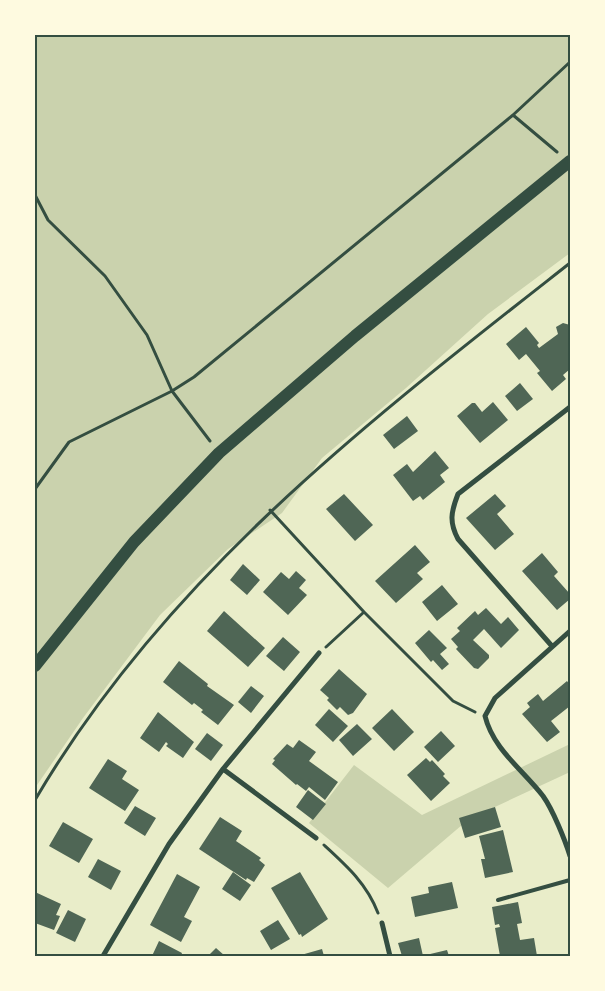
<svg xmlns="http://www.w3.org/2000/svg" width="605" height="991" font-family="'Public Sans',sans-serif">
<rect width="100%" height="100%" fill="#e9edc9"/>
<path fill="#cad2ad" d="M 35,35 L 570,35 L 570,253 L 488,314 L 406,388 L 322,458 L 282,513 L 228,549 L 160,615 L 83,718 L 35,788 Z
M 570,744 L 570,772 L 469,819 L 388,888 L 309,823 L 354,765 L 422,815 Z"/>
<path fill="#4f6655" d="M 563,323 L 570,325 L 570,369 L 563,375 L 566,379 L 552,391 L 537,373 L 540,371 L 526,354 L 519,360 L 506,344 L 526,327 L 539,343 L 537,345 L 539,348 L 558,334 L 556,327 Z
M 520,383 L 533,399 L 517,411 L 505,396 Z
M 493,402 L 508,420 L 480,443 L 457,416 L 472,403 L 475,403 L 482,412 Z
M 407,416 L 418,431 L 394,449 L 383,435 Z
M 435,451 L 449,468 L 440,475 L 445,482 L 423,500 L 420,496 L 413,501 L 393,475 L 407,464 L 413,472 Z
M 344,494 L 373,525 L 355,541 L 326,509 Z
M 495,494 L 506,506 L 497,514 L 514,534 L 495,550 L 466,518 Z
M 415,545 L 430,562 L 417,573 L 423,579 L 396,603 L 375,581 Z
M 542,553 L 558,572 L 554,576 L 570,594 L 570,599 L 557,610 L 522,571 Z
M 243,564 L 260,580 L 247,595 L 230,580 Z
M 296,571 L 306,580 L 299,588 L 307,595 L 288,615 L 263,592 L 281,572 L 289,579 Z
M 442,585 L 458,604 L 437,621 L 422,602 Z
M 486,608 L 501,624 L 508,617 L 519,630 L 501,648 L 484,629 L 473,640 L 489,655 L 489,658 L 478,669 L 474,668 L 456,649 L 458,647 L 451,639 L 460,631 L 457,628 L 475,611 L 478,615 Z
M 224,611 L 265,648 L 248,667 L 207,631 Z
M 429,630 L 447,648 L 440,654 L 449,664 L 442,670 L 433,660 L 431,662 L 415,643 Z
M 283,637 L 300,652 L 284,671 L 266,656 Z
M 179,661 L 208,684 L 207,686 L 234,705 L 218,725 L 201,712 L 203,710 L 194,703 L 192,705 L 163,682 Z
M 339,669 L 367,694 L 353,713 L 348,715 L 340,707 L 337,710 L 327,700 L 329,698 L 320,690 Z
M 567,681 L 570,685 L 570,706 L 551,721 L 560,732 L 547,742 L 522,714 L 530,707 L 527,703 L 538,694 L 543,701 Z
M 251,686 L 264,696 L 251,713 L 238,702 Z
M 329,709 L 348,726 L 333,742 L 315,725 Z
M 392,709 L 414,732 L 394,751 L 372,728 Z
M 158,712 L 194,742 L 183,758 L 166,746 L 168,744 L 166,742 L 159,752 L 140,738 Z
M 357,724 L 372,739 L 353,756 L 339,740 Z
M 441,731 L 455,746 L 438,762 L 424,747 Z
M 207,733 L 223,745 L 211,761 L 195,749 Z
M 299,740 L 316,752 L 309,761 L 338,782 L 325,800 L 309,787 L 306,791 L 297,784 L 296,785 L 272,764 L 275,760 L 273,759 L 287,744 L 293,748 Z
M 426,758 L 430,762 L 432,760 L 445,774 L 443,776 L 450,783 L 431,801 L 407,775 Z
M 108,759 L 127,771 L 122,779 L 139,790 L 125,811 L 89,788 Z
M 308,790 L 326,804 L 313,820 L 296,807 Z
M 135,806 L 156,818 L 145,836 L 124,823 Z
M 495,807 L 501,827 L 465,838 L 459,818 Z
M 220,817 L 242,831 L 236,841 L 261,858 L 259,860 L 265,865 L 254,882 L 247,878 L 246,880 L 199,849 Z
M 63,822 L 93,839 L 79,863 L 49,846 Z
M 503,830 L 513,872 L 485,878 L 481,859 L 485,859 L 479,836 Z
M 98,859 L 121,871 L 111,890 L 88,877 Z
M 233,872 L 251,885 L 240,901 L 222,889 Z
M 300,872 L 328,919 L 302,937 L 301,934 L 299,935 L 271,888 Z
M 177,874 L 200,887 L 184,917 L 192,921 L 181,942 L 150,925 Z
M 452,882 L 458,908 L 415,917 L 411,897 L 429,893 L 428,887 Z
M 35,892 L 61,904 L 56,915 L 60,916 L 54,930 L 35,923 Z
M 518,902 L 522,923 L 517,924 L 520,940 L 534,938 L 537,956 L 500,956 L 495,928 L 500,927 L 499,924 L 495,925 L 492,907 Z
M 68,910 L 86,919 L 75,942 L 56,933 Z
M 278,920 L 290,939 L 271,950 L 260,931 Z
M 419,938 L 423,956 L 402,956 L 398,943 Z
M 159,941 L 182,953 L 181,956 L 152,956 Z
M 216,948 L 225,956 L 208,956 Z
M 322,949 L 324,956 L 301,956 L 301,955 Z
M 447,950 L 449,956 L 426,956 L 426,955 Z"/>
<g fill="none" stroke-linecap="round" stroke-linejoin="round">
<path stroke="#344e41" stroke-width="3" d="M 513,115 L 557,152
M 35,195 L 48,220 L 105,276 L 147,335 L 172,391 L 210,441
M 35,489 L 69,442 L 172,391 L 194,377 L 513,115 L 570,62
M 270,510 L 364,612 L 453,701 L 475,712
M 326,647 L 364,612
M 35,800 C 167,575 369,421 570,263
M 324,845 C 347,866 367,884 378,913"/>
<path stroke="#344e41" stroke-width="4" d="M 498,900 L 570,880"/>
<path stroke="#344e41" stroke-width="5" d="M 570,631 L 495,698 L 485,716 C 493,749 523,770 543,796 C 553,810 565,840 570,856
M 551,645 L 458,539 C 449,522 451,512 458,494 L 570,407
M 223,769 L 316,838
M 382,923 L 390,956
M 103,956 L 169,844 L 223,769 L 319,653"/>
<path stroke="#344e41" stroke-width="12" d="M 35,666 L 134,542 L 219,453 L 355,336 L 570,161"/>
</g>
<rect width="605" height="991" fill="none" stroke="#fefae0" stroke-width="72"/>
<rect x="36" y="36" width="533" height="919" fill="none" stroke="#344e41" stroke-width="2"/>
</svg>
